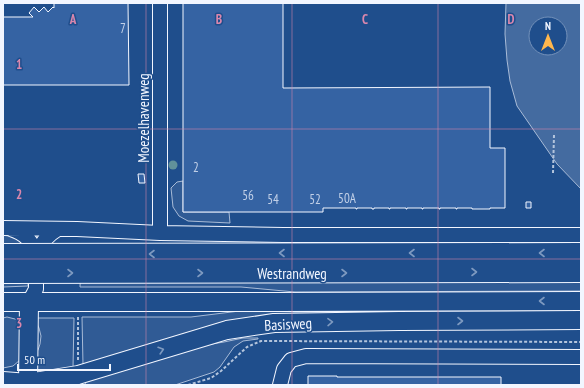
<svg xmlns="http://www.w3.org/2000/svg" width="584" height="388" font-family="'PT Sans Narrow',sans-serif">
<rect width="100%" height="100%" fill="#1f4e8c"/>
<path fill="#305b95" stroke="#a8bbd7" d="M 183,181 L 183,212 L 229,212 L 230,223 L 188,221 L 179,216 L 173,207 L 171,188 L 177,182 Z
M 3,235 L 14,237 L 19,239 L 26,248 L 28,253 L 28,286 L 3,287 Z
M 581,257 L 581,291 L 295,292 L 241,287 L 80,287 L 81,259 Z
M 581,305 L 581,313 L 294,313 L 255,317 L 83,365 L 82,317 L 191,317 L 264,308 Z
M 7,317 L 15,319 L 19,322 L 23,328 L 20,360 L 13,366 L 3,368 L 3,318 Z
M 36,318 L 74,318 L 73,368 L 34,374 L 34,356 L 38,350 L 40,344 L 41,336 L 39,328 L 36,322 Z
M 243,338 L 258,338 L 258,339 L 243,341 L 234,347 L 220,367 L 214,372 L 175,385 L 85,385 L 86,380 L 194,347 L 224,342 Z"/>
<path fill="#446ba0" stroke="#a8bbd7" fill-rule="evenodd" d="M 506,3 L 581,3 L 581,189 L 557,164 L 517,106 L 510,81 L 507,60 L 505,34 ZM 536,24 L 560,24 L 560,48 L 536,48 Z"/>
<path fill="#3563a3" stroke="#f2f6ff" d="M 54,3 L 128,3 L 129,85 L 3,85 L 3,17 L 33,17 L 29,13 L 34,7 L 39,12 L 44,7 L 48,12 L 53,7 L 54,8 Z
M 183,3 L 283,3 L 283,88 L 490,87 L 490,148 L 505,148 L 505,208 L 490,208 L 490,209 L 472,209 L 472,208 L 457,208 L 457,209 L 456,209 L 456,208 L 440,208 L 440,209 L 439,209 L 439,208 L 423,208 L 423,209 L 422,209 L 422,208 L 407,208 L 407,209 L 406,209 L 406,208 L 390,208 L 390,209 L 389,209 L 389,208 L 374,208 L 374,209 L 372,209 L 372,208 L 357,208 L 357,209 L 356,209 L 356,208 L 323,208 L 323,212 L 183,212 Z
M 138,174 L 144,174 L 145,183 L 139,183 Z
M 526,202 L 531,202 L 531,208 L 526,208 Z
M 308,376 L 337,376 L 337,377 L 501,377 L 501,385 L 308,385 Z"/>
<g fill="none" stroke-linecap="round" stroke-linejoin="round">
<g stroke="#f2f6ff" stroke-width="16">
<path id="minor" d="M 160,3 L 160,233
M 3,228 L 77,229 L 160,233 L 283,235 L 581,235
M 11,229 C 24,233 33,241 36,255 L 36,289 L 29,302
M 36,255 C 40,244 48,235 58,229
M 280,385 L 284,369 L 291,360 L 306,356 L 581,357"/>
</g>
<g stroke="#f2f6ff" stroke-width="20">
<path id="major" d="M 3,302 L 277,302 L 581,301
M 3,381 L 28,383 L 78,375 L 227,330 L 274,323 L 399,321 L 581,320
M 28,385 L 29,302"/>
</g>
<path stroke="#b3c4dc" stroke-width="2" stroke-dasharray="3 2" stroke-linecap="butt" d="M 553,173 L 554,135
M 78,360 L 78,316
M 188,385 L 211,378 L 221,371 L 247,347 L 261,341 L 581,342"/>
<use href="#minor" stroke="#1f4e8c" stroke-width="14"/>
<use href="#major" stroke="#1f4e8c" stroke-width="18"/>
<g stroke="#f2f6ff" stroke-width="22" stroke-linecap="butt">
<path id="highway-bridge" d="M 3,254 L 581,253
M 3,273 L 581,272"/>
</g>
<use href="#highway-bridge" stroke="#1f4e8c" stroke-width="20"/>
</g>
<circle fill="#61919a" cx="173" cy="165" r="4.5"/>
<defs><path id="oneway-chevron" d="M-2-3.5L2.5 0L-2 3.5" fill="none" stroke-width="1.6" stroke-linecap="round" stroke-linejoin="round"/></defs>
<g stroke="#7e9ac0">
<use href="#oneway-chevron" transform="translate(282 253) rotate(180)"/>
<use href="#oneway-chevron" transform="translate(412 253) rotate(180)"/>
<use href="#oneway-chevron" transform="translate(542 253) rotate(180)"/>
<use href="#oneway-chevron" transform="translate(152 254) rotate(180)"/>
<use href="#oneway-chevron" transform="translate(474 272)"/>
<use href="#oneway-chevron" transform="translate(70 273)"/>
<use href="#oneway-chevron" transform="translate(200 273)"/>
<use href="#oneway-chevron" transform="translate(344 273)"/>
<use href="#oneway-chevron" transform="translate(542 301) rotate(180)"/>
<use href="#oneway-chevron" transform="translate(460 321)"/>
<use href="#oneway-chevron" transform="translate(330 322) rotate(-1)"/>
<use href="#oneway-chevron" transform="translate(161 350) rotate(-17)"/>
</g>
<path fill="none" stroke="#da87ad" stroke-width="1" stroke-opacity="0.55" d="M 146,3 L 146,385M 292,3 L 292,385M 438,3 L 438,385M 3,129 L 581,129M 3,259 L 581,259"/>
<g text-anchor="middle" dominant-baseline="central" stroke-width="3" stroke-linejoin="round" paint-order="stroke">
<g font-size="13" fill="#c3d1e8">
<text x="123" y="28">7</text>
<text x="196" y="167">2</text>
<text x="248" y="195">56</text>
<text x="347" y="198">50A</text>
<text x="273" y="199">54</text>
<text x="315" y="199">52</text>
</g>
<g font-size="15" fill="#f2f6ff" stroke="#1f4e8c">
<text transform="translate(143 118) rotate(-90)">Moezelhavenweg</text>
<text x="292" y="273">Westrandweg</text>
<text transform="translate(288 324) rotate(-3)">Basisweg</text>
</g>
</g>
<g font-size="13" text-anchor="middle" font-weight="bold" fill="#da87ad" stroke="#1f4e8c" stroke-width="3" stroke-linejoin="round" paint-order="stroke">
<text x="73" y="24">A</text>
<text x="219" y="24">B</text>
<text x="365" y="24">C</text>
<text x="511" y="24">D</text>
<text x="19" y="69">1</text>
<text x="19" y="199">2</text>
<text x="19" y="328">3</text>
</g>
<rect width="584" height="388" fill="none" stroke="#f2f6ff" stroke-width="8"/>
<g transform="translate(548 36)"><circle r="19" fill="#1f4e8c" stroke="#7391ba"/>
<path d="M0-3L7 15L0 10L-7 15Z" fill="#ffb74d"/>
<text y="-6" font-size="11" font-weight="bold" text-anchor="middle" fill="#f2f6ff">N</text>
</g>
<path d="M18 364v6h92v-6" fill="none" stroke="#f2f6ff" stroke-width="2"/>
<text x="24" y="364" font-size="12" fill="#f2f6ff" stroke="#1f4e8c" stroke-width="3" paint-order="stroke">50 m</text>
</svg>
